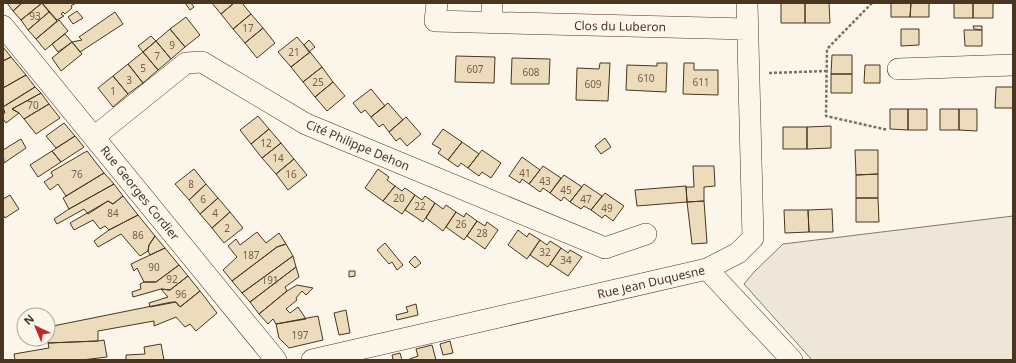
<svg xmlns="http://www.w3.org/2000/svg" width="1016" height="363" font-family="'Noto Sans',sans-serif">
<rect width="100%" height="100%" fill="#fbf6e9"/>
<path fill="#ede6d9" stroke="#887966" d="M 1013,216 L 1013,360 L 812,360 L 744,284 L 754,272 L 783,244 Z"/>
<path fill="#ecdcbc" stroke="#4a3520" d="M 7,3 L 22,3 L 13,11 Z
M 22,3 L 42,3 L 21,20 L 13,11 Z
M 42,3 L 49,12 L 28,30 L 21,20 Z
M 42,3 L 76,3 L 71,6 L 72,8 L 65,14 L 63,12 L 61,14 L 64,16 L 57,20 Z
M 185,3 L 191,3 L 194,7 L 190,10 Z
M 212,3 L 234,3 L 221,14 Z
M 234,3 L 242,3 L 251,14 L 233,29 L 221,14 Z
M 781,3 L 805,3 L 805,23 L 781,23 Z
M 805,3 L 829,3 L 830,23 L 805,23 Z
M 891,3 L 911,3 L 910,17 L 891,17 Z
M 911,3 L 929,3 L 929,17 L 910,17 Z
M 954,3 L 973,3 L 973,18 L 954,18 Z
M 973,3 L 993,3 L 993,18 L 973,18 Z
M 77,11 L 83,18 L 73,24 L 68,17 Z
M 49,12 L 57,21 L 36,39 L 28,30 Z
M 115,12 L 123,24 L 80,52 L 72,42 L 82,40 L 79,37 Z
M 251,14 L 263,28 L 245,43 L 233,29 Z
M 186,17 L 200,35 L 185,47 L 170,29 Z
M 59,20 L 68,31 L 45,50 L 36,39 Z
M 973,26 L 982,26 L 982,30 L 974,29 Z
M 263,28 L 275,43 L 257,58 L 245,43 Z
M 170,29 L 185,47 L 171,59 L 156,41 Z
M 901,29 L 919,29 L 919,45 L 901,46 Z
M 964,30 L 982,30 L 982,46 L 965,46 Z
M 65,34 L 72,42 L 58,52 L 52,44 Z
M 151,36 L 156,41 L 143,52 L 138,46 Z
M 297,37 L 310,52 L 291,67 L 278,52 Z
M 309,40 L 315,47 L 309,52 L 304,45 Z
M 156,41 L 171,59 L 158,70 L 143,52 Z
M 72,42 L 82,54 L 61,71 L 52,58 Z
M 3,47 L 11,57 L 3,61 Z
M 143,52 L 158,70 L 143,83 L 128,64 Z
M 310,52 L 322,67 L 303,82 L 291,67 Z
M 832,55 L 852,55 L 852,74 L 831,74 Z
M 456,56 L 495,57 L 494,83 L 455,82 Z
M 11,57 L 26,75 L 3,88 L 3,61 Z
M 512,58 L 550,59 L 549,84 L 511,84 Z
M 600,63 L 610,63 L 608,101 L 576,100 L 577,68 L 599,69 Z
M 657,63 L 667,63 L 666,92 L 626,90 L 627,65 L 657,66 Z
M 684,63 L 694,63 L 694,70 L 718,70 L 718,95 L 683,94 Z
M 128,64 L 143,83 L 128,94 L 113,76 Z
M 865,65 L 880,65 L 880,83 L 864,83 Z
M 322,67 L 333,82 L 315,97 L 303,82 Z
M 831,74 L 852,74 L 852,93 L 831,93 Z
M 26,75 L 35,87 L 3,107 L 3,88 Z
M 113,76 L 128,94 L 113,107 L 98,88 Z
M 333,82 L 345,96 L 327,111 L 315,97 Z
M 35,87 L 41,93 L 12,109 L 19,113 L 6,123 L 3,119 L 3,114 L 5,113 L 3,107 Z
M 996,87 L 1013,87 L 1013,108 L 995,108 Z
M 371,89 L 385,106 L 371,117 L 365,110 L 361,113 L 353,103 Z
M 41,93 L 49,104 L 24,119 L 19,113 L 12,109 Z
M 388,103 L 403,120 L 389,132 L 383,124 L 379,127 L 371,117 Z
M 49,104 L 60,118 L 36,134 L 24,119 Z
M 890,109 L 908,109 L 908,130 L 890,129 Z
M 908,109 L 927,109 L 927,130 L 908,130 Z
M 940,109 L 959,109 L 959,130 L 940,130 Z
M 959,109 L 977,109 L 977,131 L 959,130 Z
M 258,116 L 269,129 L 251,144 L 240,130 Z
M 406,117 L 421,134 L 407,146 L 400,138 L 396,141 L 389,132 Z
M 64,123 L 75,136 L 56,148 L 46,136 Z
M 831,126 L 831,148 L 807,149 L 807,127 Z
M 783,127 L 807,127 L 807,149 L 783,149 Z
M 269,129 L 281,143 L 262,158 L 251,144 Z
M 443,129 L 462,142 L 448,160 L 438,153 L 441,149 L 432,144 Z
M 75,136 L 84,147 L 61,162 L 52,151 Z
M 605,138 L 611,147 L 601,154 L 595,146 Z
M 21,139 L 26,148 L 4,163 L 3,150 Z
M 462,142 L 479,154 L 468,168 L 461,163 L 458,167 L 448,160 Z
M 281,143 L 294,159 L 276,174 L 262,158 Z
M 482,150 L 501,163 L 491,178 L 482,172 L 479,176 L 468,168 Z
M 855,150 L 878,150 L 878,174 L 856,175 Z
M 52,151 L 61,162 L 38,177 L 30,165 Z
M 87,151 L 104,173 L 66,196 L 58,184 L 50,190 L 44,182 L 53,176 L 51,172 Z
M 522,157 L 540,170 L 529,184 L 522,179 L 520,183 L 509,176 Z
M 294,159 L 307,175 L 288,190 L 276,174 Z
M 543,166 L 561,178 L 550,193 L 543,188 L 540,192 L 529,184 Z
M 693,166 L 714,166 L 715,186 L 704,187 L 704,201 L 687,202 L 686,187 L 694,187 Z
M 194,169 L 206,184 L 189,200 L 175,184 Z
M 378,169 L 389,177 L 387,180 L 395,186 L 383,201 L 365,188 Z
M 104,173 L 114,184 L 69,209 L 63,198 Z
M 878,174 L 878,198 L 856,198 L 856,175 Z
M 564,175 L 582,187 L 570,202 L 564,197 L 561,201 L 550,193 Z
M 114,184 L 123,196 L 113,204 L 108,201 L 88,214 L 84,209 L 57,224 L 54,219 L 69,209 Z
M 206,184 L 218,198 L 200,214 L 189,200 Z
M 584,184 L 602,196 L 591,210 L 584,206 L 581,209 L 570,202 Z
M 395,186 L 402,191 L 405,188 L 415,195 L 402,214 L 383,201 Z
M 686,186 L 687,202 L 637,206 L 635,190 Z
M 605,193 L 624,206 L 613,221 L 605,215 L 602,218 L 591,210 Z
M 10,195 L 19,209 L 5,218 L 3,215 L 3,199 Z
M 415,195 L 422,200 L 425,196 L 435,203 L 423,222 L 405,210 Z
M 123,196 L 138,215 L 109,230 L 105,226 L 100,229 L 93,220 L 74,230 L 70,223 L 108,201 L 113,204 Z
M 218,198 L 230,212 L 212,228 L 200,214 Z
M 856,198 L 878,198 L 879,222 L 856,222 Z
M 704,201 L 707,243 L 692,244 L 687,202 Z
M 435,203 L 443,209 L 446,205 L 456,212 L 443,231 L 426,218 Z
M 832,209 L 833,232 L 809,232 L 808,210 Z
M 784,210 L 808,210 L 809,232 L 785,233 Z
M 230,212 L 243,228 L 224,243 L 212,228 Z
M 456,212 L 464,217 L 466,213 L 477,221 L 464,240 L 446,227 Z
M 138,215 L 155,236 L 149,245 L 148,251 L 140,256 L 121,234 L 98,247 L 94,241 L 109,230 Z
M 477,221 L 485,226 L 487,222 L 498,230 L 485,249 L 467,236 Z
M 518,230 L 527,237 L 529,233 L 540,240 L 527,259 L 508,245 Z
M 257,232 L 266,243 L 279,233 L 286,244 L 277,247 L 232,281 L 223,270 L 237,257 L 228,246 L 236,239 L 240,245 Z
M 155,236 L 165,248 L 150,255 L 148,251 L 149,245 Z
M 540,240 L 547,245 L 550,241 L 561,248 L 548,267 L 530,255 Z
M 385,243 L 403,265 L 397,270 L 392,262 L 389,264 L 377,250 Z
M 286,244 L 293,256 L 242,293 L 232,281 L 277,247 Z
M 165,248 L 179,265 L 156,282 L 144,282 L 137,268 L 134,271 L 131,264 Z
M 561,248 L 568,253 L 570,250 L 582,257 L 568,276 L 550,264 Z
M 293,256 L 296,267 L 250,302 L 242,293 Z
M 415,256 L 421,263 L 415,268 L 409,262 Z
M 179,265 L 188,276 L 170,290 L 161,289 L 133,297 L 132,292 L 141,289 L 140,284 L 144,282 L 156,282 Z
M 296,267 L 299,277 L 285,287 L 287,291 L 259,314 L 250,302 Z
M 349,271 L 355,271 L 355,276 L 349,277 Z
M 188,276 L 200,291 L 180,307 L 176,302 L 150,307 L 149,303 L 168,297 L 161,289 L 170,290 Z
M 297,285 L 313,288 L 306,295 L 302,291 L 296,298 L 297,300 L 286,309 L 290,313 L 298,307 L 306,319 L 276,324 L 273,319 L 268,324 L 259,314 L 287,291 Z
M 200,291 L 217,313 L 196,331 L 190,324 L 185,327 L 176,317 L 154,326 L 154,321 L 98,331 L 98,341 L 48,343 L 48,327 L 172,302 L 176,302 L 180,307 Z
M 416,304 L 418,315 L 397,320 L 396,315 L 408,312 L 406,307 Z
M 346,310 L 350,333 L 339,335 L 334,313 Z
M 318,316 L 323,340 L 289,348 L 279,338 L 276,324 Z
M 104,340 L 107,357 L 82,360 L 15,360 L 14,354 L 49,348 L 48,343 L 98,341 Z
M 450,341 L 453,353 L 443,355 L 440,344 Z
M 161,344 L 164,360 L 126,360 L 126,355 L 145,354 L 144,347 Z
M 432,345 L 436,360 L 407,360 L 418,356 L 416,349 Z
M 400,353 L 402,360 L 391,360 L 393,359 L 392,355 Z"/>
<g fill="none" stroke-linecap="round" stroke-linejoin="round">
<g stroke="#4a3520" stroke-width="22">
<path id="minor" d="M 437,3 L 435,21 L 747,29
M 492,3 L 492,23
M 3,26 L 276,360
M 898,69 L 1013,65
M 94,137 L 186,63 L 202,62 L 306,124 L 605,248 L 646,234
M 707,269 L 792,360
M 312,360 L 707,269 L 738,253 L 753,238 L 747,3"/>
</g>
<path stroke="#7f6f5c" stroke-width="2.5" stroke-dasharray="3 2" stroke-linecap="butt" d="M 872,3 L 827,49 L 826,116 L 888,130
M 769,73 L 827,71"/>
<use href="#minor" stroke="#fbf6e9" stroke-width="21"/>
</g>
<g text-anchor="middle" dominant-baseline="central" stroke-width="3" stroke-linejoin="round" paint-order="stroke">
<g font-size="10" fill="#725f47">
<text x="35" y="16">93</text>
<text x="248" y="28">17</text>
<text x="172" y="45">9</text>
<text x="294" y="52">21</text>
<text x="157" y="56">7</text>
<text x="143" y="68">5</text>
<text x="475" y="69">607</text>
<text x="531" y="72">608</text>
<text x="646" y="78">610</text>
<text x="129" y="80">3</text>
<text x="318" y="82">25</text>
<text x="701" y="82">611</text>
<text x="593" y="84">609</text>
<text x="113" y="91">1</text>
<text x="33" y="105">70</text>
<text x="266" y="143">12</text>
<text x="278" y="158">14</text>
<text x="525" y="173">41</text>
<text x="77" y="174">76</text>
<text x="291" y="174">16</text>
<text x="545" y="181">43</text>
<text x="191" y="184">8</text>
<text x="566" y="190">45</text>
<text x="399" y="198">20</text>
<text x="203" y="199">6</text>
<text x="586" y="199">47</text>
<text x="420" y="206">22</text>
<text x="607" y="208">49</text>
<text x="113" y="213">84</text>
<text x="215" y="213">4</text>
<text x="461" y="224">26</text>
<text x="227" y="228">2</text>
<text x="482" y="233">28</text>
<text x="138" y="235">86</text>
<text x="545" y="252">32</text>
<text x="251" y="255">187</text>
<text x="566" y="260">34</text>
<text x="154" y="267">90</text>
<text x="172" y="279">92</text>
<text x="270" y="280">191</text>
<text x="181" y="294">96</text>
<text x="300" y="335">197</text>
</g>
<g font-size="12" fill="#4a3520" stroke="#fbf6e9">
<text transform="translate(620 26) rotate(1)">Clos du Luberon</text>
<text transform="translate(358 145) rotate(23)">Cité Philippe Dehon</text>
<text transform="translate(140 193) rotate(51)">Rue Georges Cordier</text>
<text transform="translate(651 282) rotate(-13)">Rue Jean Duquesne</text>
</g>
</g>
<rect width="1016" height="363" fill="none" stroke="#4a3520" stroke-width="8"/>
<g transform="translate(36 327) rotate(316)"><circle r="19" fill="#fbf6e9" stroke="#b4a999"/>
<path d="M0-3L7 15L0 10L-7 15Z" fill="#c62828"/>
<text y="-6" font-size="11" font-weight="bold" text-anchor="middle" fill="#4a3520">N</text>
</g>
</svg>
